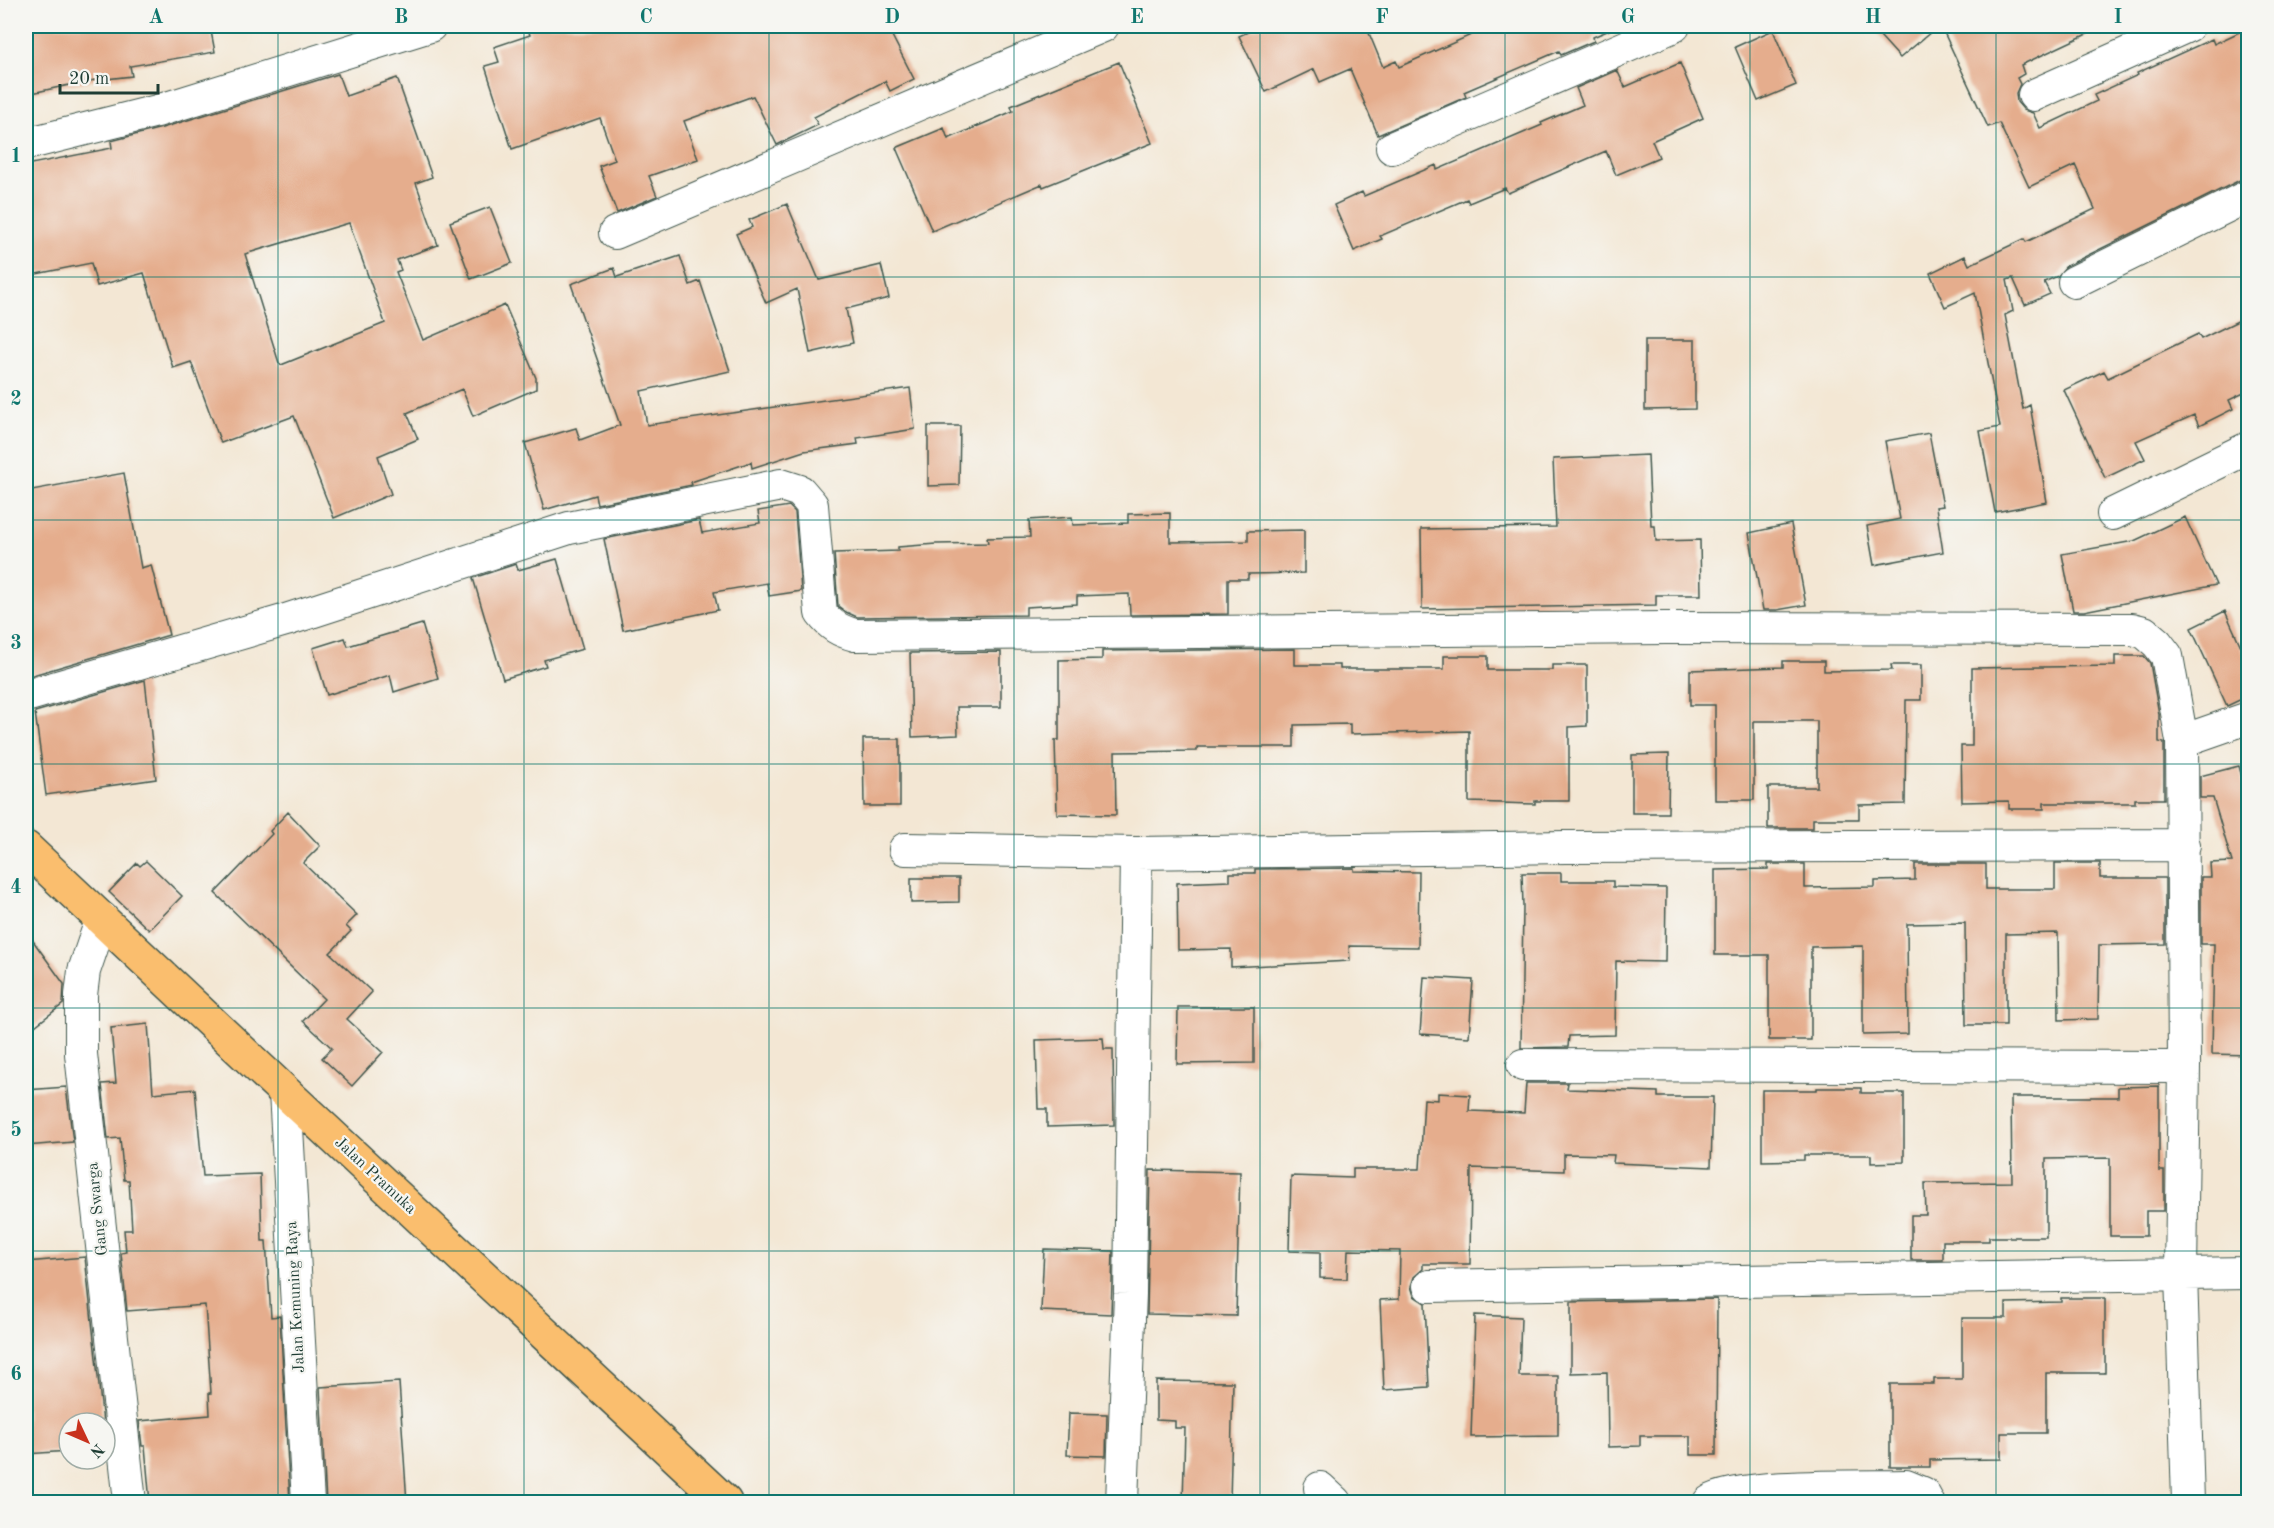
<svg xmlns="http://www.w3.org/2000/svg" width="2274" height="1528" font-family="'Old Standard TT',serif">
<rect width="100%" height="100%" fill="#f6f6f2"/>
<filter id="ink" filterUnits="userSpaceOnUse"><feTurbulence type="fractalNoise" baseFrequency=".0167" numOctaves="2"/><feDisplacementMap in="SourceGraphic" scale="12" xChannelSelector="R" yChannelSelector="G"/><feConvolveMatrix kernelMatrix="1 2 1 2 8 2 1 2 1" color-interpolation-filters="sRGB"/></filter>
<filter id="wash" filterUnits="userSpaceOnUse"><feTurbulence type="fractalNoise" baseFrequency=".008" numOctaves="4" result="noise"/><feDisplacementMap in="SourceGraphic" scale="24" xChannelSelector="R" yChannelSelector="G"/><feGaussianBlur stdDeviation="1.35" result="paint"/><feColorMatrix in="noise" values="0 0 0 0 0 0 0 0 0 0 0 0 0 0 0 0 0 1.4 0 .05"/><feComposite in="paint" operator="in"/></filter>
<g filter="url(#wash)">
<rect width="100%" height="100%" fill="#f3e7d4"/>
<g id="blocks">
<path fill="#e5ad8d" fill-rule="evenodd" d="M 29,26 L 210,26 L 215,52 L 130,66 L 132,76 L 88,81 L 27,94 Z
M 527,26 L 887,26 L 914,79 L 890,91 L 885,81 L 814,117 L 818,125 L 777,145 L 753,96 L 684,121 L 698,159 L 649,176 L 657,196 L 617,213 L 599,166 L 615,160 L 600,118 L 512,149 L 485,66 L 499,62 L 494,47 L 530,35 Z
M 1261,26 L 1366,26 L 1383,67 L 1396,61 L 1399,67 L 1491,26 L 1619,26 L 1593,37 L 1594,41 L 1561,55 L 1559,51 L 1464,92 L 1466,97 L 1378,135 L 1350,69 L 1320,82 L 1314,69 L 1266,92 L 1239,36 Z
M 1871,26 L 1938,26 L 1900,58 Z
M 1941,26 L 2104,26 L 2021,65 L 2024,74 L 2017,78 L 2020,84 L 2016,93 L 2017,102 L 2024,110 L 2033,113 L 2040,128 L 2097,101 L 2094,95 L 2138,75 L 2137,73 L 2212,39 L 2214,44 L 2248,28 L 2248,178 L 2240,180 L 2066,266 L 2058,276 L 2044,282 L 2050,294 L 2025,305 L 2013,278 L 2007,280 L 2013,311 L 2005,315 L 2023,409 L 2030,405 L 2047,502 L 1995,512 L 1980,431 L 2000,427 L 1975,293 L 1945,307 L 1930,273 L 1965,256 L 1969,265 L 2024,239 L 2026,242 L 2095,209 L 2075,165 L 2029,187 L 1999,123 L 1988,127 Z
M 1773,30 L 1796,85 L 1758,101 L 1735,47 Z
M 1119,62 L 1152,143 L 1043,187 L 1042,184 L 932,231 L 896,148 L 944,128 L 948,139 L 1013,111 L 1011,106 Z
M 1680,63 L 1703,118 L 1652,141 L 1659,157 L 1616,175 L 1606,151 L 1508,193 L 1505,188 L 1469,203 L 1467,199 L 1380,236 L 1382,239 L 1354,251 L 1334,205 L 1362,192 L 1364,196 L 1436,165 L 1437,170 L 1542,125 L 1541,123 L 1583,105 L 1576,88 L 1617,70 L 1625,87 Z
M 338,74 L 346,96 L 397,78 L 432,177 L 416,183 L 438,245 L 397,260 L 401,270 L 396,272 L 423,340 L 505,305 L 536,378 L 536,389 L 473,416 L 462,389 L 407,413 L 418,439 L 378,456 L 391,494 L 334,518 L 294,416 L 221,443 L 191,362 L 173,368 L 144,273 L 97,286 L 91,263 L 26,276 L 26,165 L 112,148 L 111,141 L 162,128 ZM 349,223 L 385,323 L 281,365 L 279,363 L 245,254 Z
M 787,204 L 819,280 L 881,265 L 889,298 L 846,309 L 853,343 L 810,353 L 797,289 L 766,303 L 736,234 L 752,227 L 749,220 Z
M 490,207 L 512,263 L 471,279 L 450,222 Z
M 680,256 L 690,285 L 700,281 L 730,371 L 641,391 L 647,425 L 910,388 L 915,429 L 857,438 L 858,444 L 804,451 L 752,468 L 751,462 L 691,482 L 692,485 L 597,504 L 595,495 L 544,510 L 525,443 L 576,428 L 580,440 L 620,425 L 571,284 L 614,268 L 617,277 Z
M 2248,316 L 2248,391 L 2229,400 L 2233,409 L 2199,426 L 2194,415 L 2136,441 L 2145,459 L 2105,478 L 2064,390 L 2104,371 L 2108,378 L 2198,334 L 2201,339 Z
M 1645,340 L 1695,340 L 1695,409 L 1645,410 Z
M 928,426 L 960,426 L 959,485 L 928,486 Z
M 1929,433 L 1943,506 L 1936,507 L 1943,552 L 1874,565 L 1867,526 L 1900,519 L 1885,441 Z
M 1648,455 L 1651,526 L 1655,526 L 1656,541 L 1700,540 L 1701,595 L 1656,595 L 1656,605 L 1422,609 L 1421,529 L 1556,527 L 1553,459 Z
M 124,473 L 141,568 L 151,565 L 169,635 L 26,677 L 26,491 Z
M 789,506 L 795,512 L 801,591 L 769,596 L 767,583 L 714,592 L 718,610 L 623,630 L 604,539 L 699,520 L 702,533 L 760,523 L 758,511 Z
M 1170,513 L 1170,542 L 1248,541 L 1248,531 L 1304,530 L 1304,573 L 1248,574 L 1248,579 L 1228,579 L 1228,614 L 1130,615 L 1129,594 L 1077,596 L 1077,604 L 1026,607 L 1026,615 L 857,617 L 846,612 L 838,606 L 834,553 L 898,551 L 898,547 L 936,544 L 988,543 L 987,538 L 1030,537 L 1029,520 L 1072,517 L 1073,525 L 1128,523 L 1128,514 Z
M 2185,517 L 2216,585 L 2084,611 L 2073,611 L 2062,554 L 2134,541 Z
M 1791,524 L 1806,605 L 1777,610 L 1763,610 L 1749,533 Z
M 557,559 L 583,649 L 544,660 L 546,666 L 503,679 L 473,578 L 516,564 L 518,570 Z
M 2225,611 L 2248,662 L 2248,696 L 2227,706 L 2191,628 Z
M 422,624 L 438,678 L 394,692 L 390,675 L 327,695 L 313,648 L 345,638 L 348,646 Z
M 1295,649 L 1295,665 L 1340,665 L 1340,669 L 1444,669 L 1444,656 L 1488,656 L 1488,670 L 1552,670 L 1552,665 L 1587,665 L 1587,726 L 1569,727 L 1569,801 L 1535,801 L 1535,804 L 1469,802 L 1469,731 L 1350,734 L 1350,724 L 1294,725 L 1294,747 L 1197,747 L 1197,751 L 1115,752 L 1116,815 L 1057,814 L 1055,740 L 1059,740 L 1059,660 L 1102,659 L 1102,651 Z
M 1001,652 L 1001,707 L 957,707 L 958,735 L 912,737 L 910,653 Z
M 2115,656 L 2144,656 L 2150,663 L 2159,714 L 2159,742 L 2164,743 L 2164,799 L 2135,799 L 2135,803 L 2044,803 L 2044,809 L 2009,809 L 2009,801 L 1962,802 L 1961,746 L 1972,746 L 1972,668 L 2115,666 Z
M 1783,661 L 1824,661 L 1824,671 L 1892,670 L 1891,665 L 1921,665 L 1921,700 L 1906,700 L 1905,804 L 1859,805 L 1859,819 L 1813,819 L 1813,828 L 1768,828 L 1768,787 L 1817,787 L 1817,721 L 1754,721 L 1754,800 L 1715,800 L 1715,705 L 1690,705 L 1690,670 L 1783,667 Z
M 145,680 L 156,779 L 46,795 L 35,712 Z
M 863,739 L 900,739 L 900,806 L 864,806 Z
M 1669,754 L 1668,813 L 1632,813 L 1632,755 Z
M 2239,766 L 2248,800 L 2248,1055 L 2212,1054 L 2214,944 L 2201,944 L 2201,877 L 2211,877 L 2210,863 L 2232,862 L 2213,798 L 2200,798 L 2200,776 Z
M 288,812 L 320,846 L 303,863 L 357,915 L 346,926 L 351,931 L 330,953 L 372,992 L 347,1019 L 383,1052 L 352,1086 L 322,1058 L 332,1048 L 303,1021 L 324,999 L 215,893 L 272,834 L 270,831 Z
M 146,861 L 182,896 L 149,930 L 109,892 L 137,863 L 140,866 Z
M 2055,863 L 2100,863 L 2100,878 L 2165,878 L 2165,944 L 2099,945 L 2098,1019 L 2059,1020 L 2058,933 L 2006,934 L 2006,1025 L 1966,1025 L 1965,923 L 1907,924 L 1908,1034 L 1863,1035 L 1863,946 L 1811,947 L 1811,1040 L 1769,1040 L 1769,955 L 1715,955 L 1715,870 L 1768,869 L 1768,864 L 1805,864 L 1805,888 L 1875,887 L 1875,881 L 1915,880 L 1915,864 L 1986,864 L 1986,889 L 2055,889 Z
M 1354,868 L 1354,871 L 1419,872 L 1418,947 L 1349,946 L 1350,961 L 1231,967 L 1231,949 L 1178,950 L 1177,883 L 1230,881 L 1230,873 L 1255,873 L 1255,869 Z
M 1522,873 L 1561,873 L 1561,881 L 1613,881 L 1613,887 L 1666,888 L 1665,962 L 1616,961 L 1615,1035 L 1569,1036 L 1568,1047 L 1521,1048 L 1523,906 Z
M 911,878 L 959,878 L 959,902 L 911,903 Z
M 26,931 L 64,984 L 63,1004 L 26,1033 Z
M 1424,977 L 1473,980 L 1469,1037 L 1420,1034 Z
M 1178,1007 L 1254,1007 L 1254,1063 L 1177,1064 Z
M 148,1024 L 153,1093 L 195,1089 L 203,1176 L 260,1174 L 262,1241 L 266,1241 L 271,1317 L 280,1316 L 290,1503 L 150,1503 L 145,1446 L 142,1446 L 139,1421 L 210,1415 L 209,1393 L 211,1393 L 205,1305 L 127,1311 L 121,1253 L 126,1252 L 124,1230 L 132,1230 L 129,1180 L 124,1180 L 120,1138 L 108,1139 L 102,1084 L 116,1083 L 111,1028 Z
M 1103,1038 L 1104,1049 L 1113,1049 L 1114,1125 L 1047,1127 L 1047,1109 L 1038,1109 L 1036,1040 Z
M 1526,1083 L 1568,1083 L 1567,1089 L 1658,1092 L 1658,1097 L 1713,1097 L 1711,1167 L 1613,1163 L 1614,1155 L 1564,1154 L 1564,1171 L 1471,1168 L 1470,1264 L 1423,1264 L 1423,1269 L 1414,1277 L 1411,1286 L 1414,1296 L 1425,1303 L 1429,1387 L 1384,1390 L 1380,1300 L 1399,1299 L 1400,1251 L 1348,1250 L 1347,1279 L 1320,1278 L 1320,1252 L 1289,1251 L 1291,1176 L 1353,1178 L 1353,1169 L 1420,1169 L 1424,1099 L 1438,1100 L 1438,1093 L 1470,1095 L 1469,1111 L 1524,1113 Z
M 2159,1086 L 2159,1171 L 2164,1171 L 2164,1211 L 2146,1211 L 2146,1236 L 2110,1236 L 2110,1158 L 2046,1159 L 2046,1237 L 1989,1237 L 1989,1241 L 1943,1241 L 1943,1260 L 1911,1260 L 1911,1215 L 1926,1215 L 1925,1183 L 2012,1182 L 2011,1097 L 2118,1097 L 2118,1087 Z
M 66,1087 L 73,1142 L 26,1146 L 26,1090 Z
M 1817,1088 L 1861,1088 L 1861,1093 L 1904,1093 L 1904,1162 L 1871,1163 L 1871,1155 L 1804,1155 L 1804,1160 L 1762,1161 L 1762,1090 L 1817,1090 Z
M 1150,1170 L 1240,1172 L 1236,1316 L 1147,1314 Z
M 1044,1249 L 1113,1251 L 1111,1314 L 1041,1311 Z
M 85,1257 L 103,1423 L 69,1423 L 69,1451 L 26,1454 L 26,1262 Z
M 2061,1298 L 2105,1298 L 2105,1373 L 2046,1373 L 2046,1433 L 2001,1433 L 2001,1459 L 1930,1460 L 1930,1467 L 1890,1467 L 1890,1384 L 1934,1384 L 1934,1379 L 1962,1379 L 1962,1318 L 2006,1318 L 2006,1303 L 2061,1302 Z
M 1717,1299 L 1716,1455 L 1690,1455 L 1690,1436 L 1640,1436 L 1640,1446 L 1608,1447 L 1607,1372 L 1571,1373 L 1571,1302 Z
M 1475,1315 L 1521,1317 L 1519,1376 L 1558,1376 L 1558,1436 L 1471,1437 Z
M 1156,1381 L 1233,1382 L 1230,1503 L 1183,1503 L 1185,1428 L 1175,1428 L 1175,1421 L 1156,1420 Z
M 399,1382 L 407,1503 L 326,1503 L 320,1387 Z
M 1069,1413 L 1107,1414 L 1106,1456 L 1067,1455 Z"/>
</g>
</g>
<g filter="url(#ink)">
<use href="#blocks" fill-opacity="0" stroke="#3f564c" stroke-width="1.5"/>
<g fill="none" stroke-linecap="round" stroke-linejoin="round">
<g stroke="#3f564c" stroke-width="34">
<path id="street" d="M 2034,95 L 2188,26
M 26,144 L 157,111 L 430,26
M 1392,148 L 1674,26
M 615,233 L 1103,26
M 2074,282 L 2248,196
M 2113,514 L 2248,448
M 26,696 L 286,620 L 569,528 L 781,485 L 800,491 L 812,505 L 821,613 C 831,626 840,631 855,635 L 1667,628 L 2132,629 L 2144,632 L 2157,643 L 2167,656 L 2182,741 L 2184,1067 L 2181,1273 L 2188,1502
M 2182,741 L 2248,718
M 905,849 L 1136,853 L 1566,847 L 2184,845
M 102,918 L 84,971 L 81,995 L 81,1054 L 130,1502
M 1523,1065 L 2184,1067
M 285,1092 L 308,1502
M 1429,1286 L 2248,1273
M 1320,1488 L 1335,1502
M 1122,1502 L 1130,1294 L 1136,853
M 1709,1502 C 1737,1483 1866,1487 1906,1486 L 1923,1493 L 1928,1502"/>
</g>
<g stroke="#3f564c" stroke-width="36">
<path id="primary" d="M 26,848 L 285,1092 L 725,1502"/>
</g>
<use href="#street" stroke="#fff" stroke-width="32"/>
<use href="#primary" stroke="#fabe6e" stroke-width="33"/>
</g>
</g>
<path fill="none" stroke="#0f766e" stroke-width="1.5" stroke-opacity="0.55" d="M 278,26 L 278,1502M 524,26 L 524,1502M 769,26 L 769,1502M 1014,26 L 1014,1502M 1260,26 L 1260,1502M 1505,26 L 1505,1502M 1750,26 L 1750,1502M 1996,26 L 1996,1502M 26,277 L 2248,277M 26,520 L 2248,520M 26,764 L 2248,764M 26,1008 L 2248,1008M 26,1251 L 2248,1251"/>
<g text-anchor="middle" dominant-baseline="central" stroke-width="4.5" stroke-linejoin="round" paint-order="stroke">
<g font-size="16" fill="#1f3d34" stroke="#f6f6f2">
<text transform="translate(375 1176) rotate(43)">Jalan Pramuka</text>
<text transform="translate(98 1209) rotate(-96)">Gang Swarga</text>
<text transform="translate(296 1297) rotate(-93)">Jalan Kemuning Raya</text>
</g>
</g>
<rect width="2274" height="1528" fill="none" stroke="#f6f6f2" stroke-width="66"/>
<g transform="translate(87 1441) rotate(134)"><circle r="28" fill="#f6f6f2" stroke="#a0aca6" stroke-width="1.5"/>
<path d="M0-4.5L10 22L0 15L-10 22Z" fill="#c8321e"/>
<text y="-9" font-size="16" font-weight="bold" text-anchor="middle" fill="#1f3d34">N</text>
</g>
<path d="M60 84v9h98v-9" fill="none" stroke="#1f3d34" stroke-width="3"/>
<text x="69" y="84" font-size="18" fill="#1f3d34" stroke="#f6f6f2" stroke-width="4.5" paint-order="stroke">20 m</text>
<rect x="33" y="33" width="2208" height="1462" fill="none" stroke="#0f766e" stroke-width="2"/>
<g font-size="20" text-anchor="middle" font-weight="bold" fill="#0f766e">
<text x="156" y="23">A</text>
<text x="401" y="23">B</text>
<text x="646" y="23">C</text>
<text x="892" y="23">D</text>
<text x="1137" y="23">E</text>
<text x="1382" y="23">F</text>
<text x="1628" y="23">G</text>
<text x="1873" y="23">H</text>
<text x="2118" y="23">I</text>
<text x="16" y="162">1</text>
<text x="16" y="405">2</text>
<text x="16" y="649">3</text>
<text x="16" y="893">4</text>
<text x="16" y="1136">5</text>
<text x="16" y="1380">6</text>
</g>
</svg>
